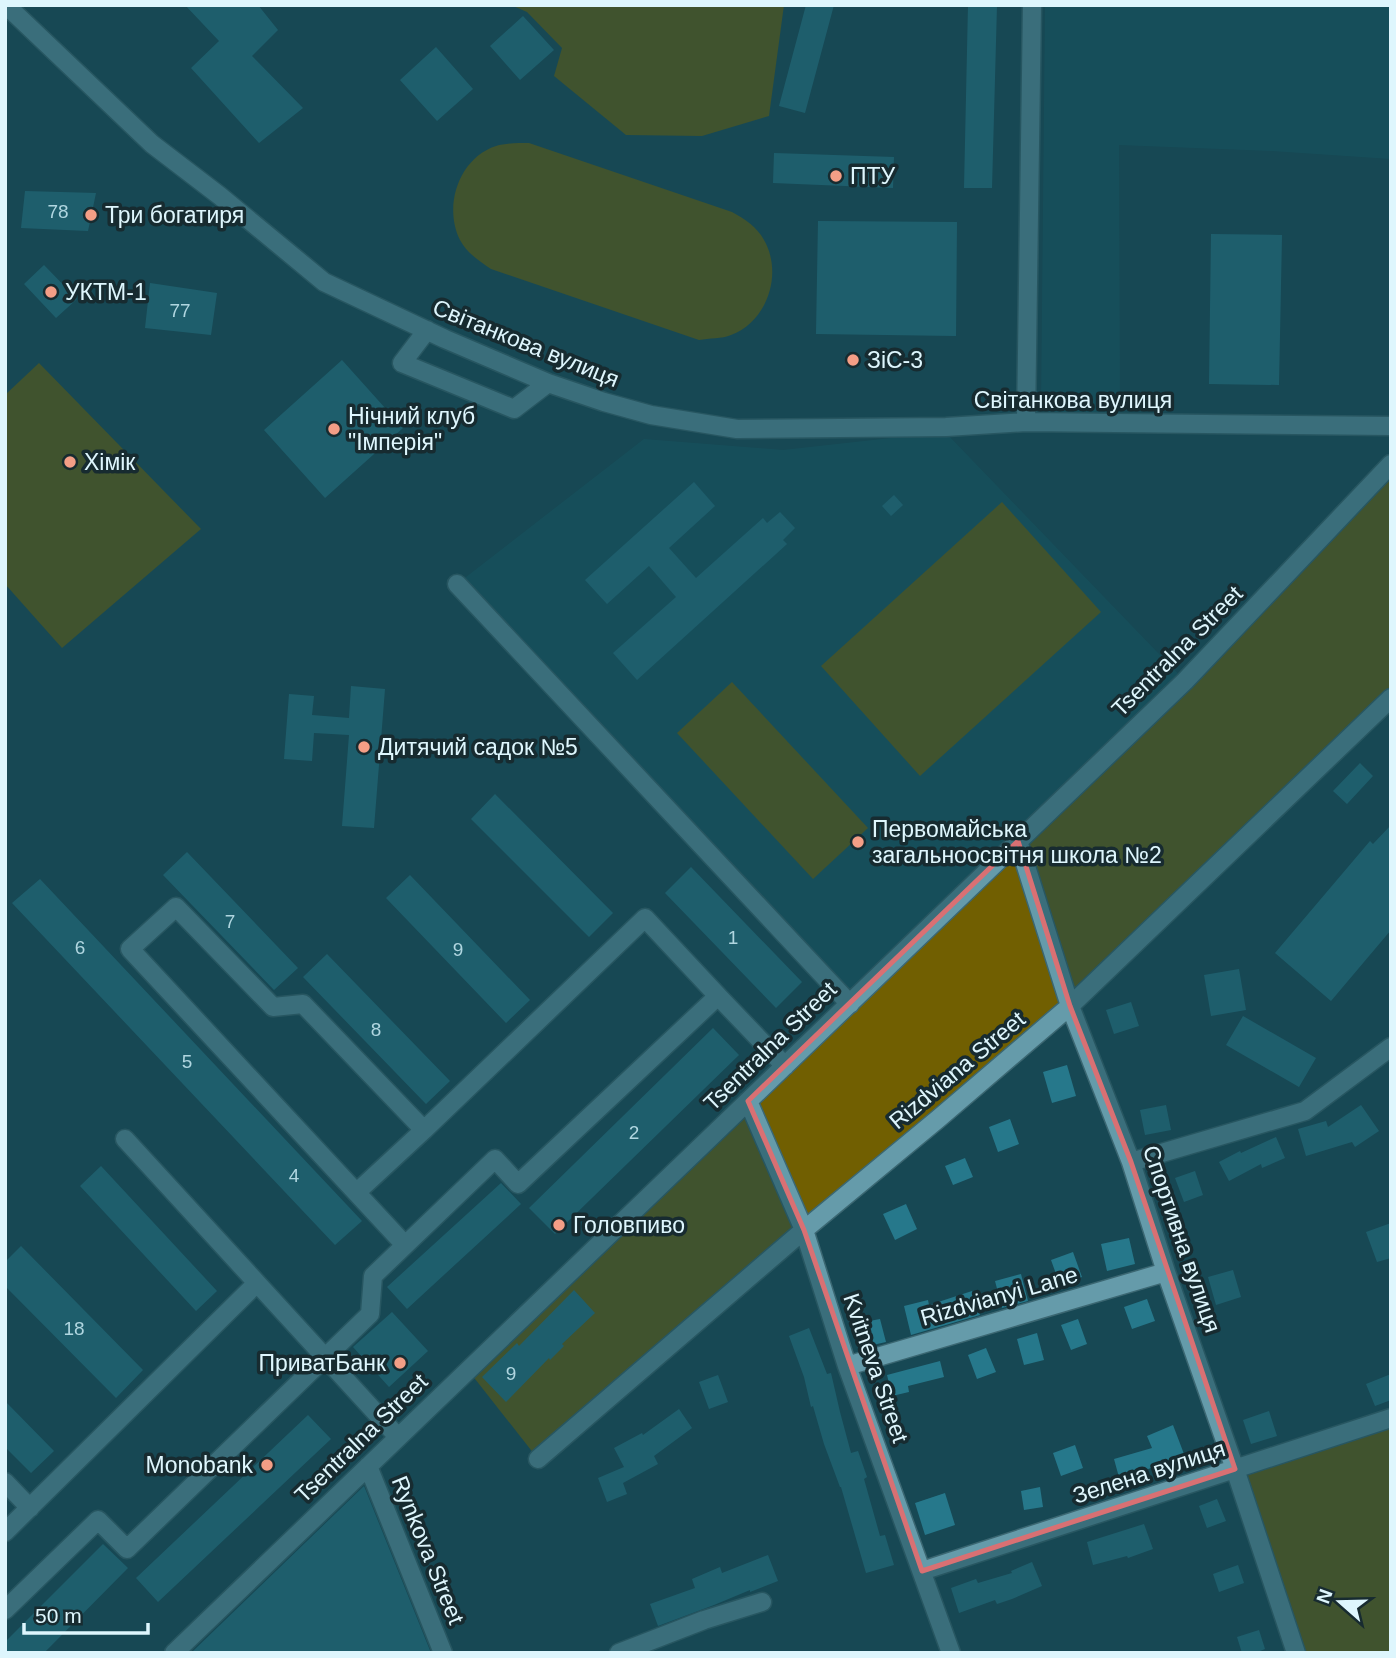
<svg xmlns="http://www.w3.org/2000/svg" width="1396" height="1658" font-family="Helvetica,sans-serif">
<rect width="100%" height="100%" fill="#174854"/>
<path fill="#165563" d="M 1045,5 L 1391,5 L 1391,159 L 1272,151 L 1119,145 L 1120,416 L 1041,412 Z
M 945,432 L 1185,681 L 850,1004 L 457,584 L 644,439 L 783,450 Z"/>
<path fill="#715f01" d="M 511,5 L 784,5 L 769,116 L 702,136 L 626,135 L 554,76 L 562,48 L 527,12 Z
M 529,143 L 732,212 C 745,219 757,227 764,240 C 783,273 768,321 731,335 C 722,339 709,338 699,340 L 491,269 C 479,261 467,253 460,240 C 443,206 459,158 496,146 C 506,143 519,143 529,143 Z
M 39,363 L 201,529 L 62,648 L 5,584 L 5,395 Z
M 1391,466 L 1391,698 L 1070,1006 L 538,1459 L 468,1370 L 748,1101 Z
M 1002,502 L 1101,612 L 920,776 L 821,666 Z
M 732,682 L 868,828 L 813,879 L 677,733 Z
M 1391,1418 L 1391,1653 L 1296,1653 L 1235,1469 Z"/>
<path fill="#26788b" d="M 185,5 L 258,5 L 278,30 L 252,56 L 303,108 L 259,143 L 191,68 L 219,41 Z
M 806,5 L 834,5 L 805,113 L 779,106 Z
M 968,5 L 997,5 L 992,188 L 964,188 Z
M 523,16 L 554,50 L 520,80 L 490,46 Z
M 436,47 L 473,89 L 437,121 L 400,80 Z
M 774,153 L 894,157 L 893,188 L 773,183 Z
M 25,191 L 96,193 L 88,231 L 21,228 Z
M 818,221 L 957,222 L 956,336 L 816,334 Z
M 1211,234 L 1282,235 L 1279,385 L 1209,384 Z
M 44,265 L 77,299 L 56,318 L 24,284 Z
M 150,283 L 217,293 L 211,335 L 145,328 Z
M 342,360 L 403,428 L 325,498 L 264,430 Z
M 694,482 L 715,506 L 669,548 L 696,578 L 763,518 L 767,523 L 780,512 L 795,528 L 783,540 L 787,544 L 637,680 L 613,653 L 676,597 L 649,566 L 607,604 L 585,580 Z
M 894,495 L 903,505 L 891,516 L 882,506 Z
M 351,686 L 385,689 L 374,828 L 342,826 L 349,735 L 314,733 L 312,761 L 284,759 L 289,694 L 314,696 L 312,715 L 349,718 Z
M 1360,763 L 1373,776 L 1347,804 L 1333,791 Z
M 495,794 L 613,913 L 589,937 L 471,819 Z
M 1391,825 L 1391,930 L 1331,1001 L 1275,953 L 1370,841 L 1373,844 Z
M 187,852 L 298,968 L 274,990 L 163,875 Z
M 691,867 L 802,982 L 776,1008 L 665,893 Z
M 410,875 L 530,1000 L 506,1023 L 386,898 Z
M 40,879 L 362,1221 L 335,1245 L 12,903 Z
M 327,954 L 450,1081 L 426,1104 L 303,977 Z
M 1239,969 L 1246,1010 L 1211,1016 L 1204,975 Z
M 1131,1002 L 1139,1026 L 1114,1034 L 1106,1010 Z
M 1243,1016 L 1316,1058 L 1299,1087 L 1226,1045 Z
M 713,1028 L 739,1055 L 555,1234 L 529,1208 Z
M 1067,1065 L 1076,1096 L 1052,1103 L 1043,1072 Z
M 1166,1105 L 1171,1130 L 1145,1135 L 1140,1110 Z
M 1361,1105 L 1379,1131 L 1355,1147 L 1352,1142 L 1306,1156 L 1298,1129 L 1326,1121 L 1328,1127 Z
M 1010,1119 L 1019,1144 L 998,1152 L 989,1127 Z
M 1276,1137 L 1285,1158 L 1262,1168 L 1261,1164 L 1229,1181 L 1219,1162 L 1240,1151 L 1241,1153 Z
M 965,1158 L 973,1177 L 953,1185 L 945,1166 Z
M 101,1166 L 217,1291 L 196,1311 L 80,1186 Z
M 1195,1171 L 1203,1195 L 1184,1202 L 1175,1178 Z
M 501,1183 L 521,1204 L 407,1309 L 387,1287 Z
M 906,1204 L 917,1229 L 895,1240 L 883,1214 Z
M 1391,1223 L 1391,1258 L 1377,1262 L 1366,1232 Z
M 1129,1238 L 1135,1264 L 1107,1271 L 1101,1244 Z
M 21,1246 L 143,1370 L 116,1398 L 5,1286 L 5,1262 Z
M 1073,1252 L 1082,1277 L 1060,1285 L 1051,1260 Z
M 1233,1270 L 1241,1297 L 1216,1305 L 1208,1277 Z
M 1021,1274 L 1028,1301 L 1002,1308 L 995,1281 Z
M 574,1290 L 595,1313 L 562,1344 L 564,1346 L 550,1360 L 549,1358 L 506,1402 L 482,1377 L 517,1343 L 519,1346 Z
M 972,1291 L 980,1315 L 911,1335 L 904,1306 L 928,1300 L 929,1305 Z
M 1147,1299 L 1155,1321 L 1132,1329 L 1124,1307 Z
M 392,1312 L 428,1351 L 389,1387 L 353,1347 Z
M 880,1319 L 886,1342 L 864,1347 L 859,1323 Z
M 1078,1319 L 1087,1344 L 1071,1350 L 1061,1325 Z
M 809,1328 L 827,1374 L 831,1373 L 840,1412 L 851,1453 L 858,1451 L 867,1477 L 864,1479 L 880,1536 L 885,1535 L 894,1565 L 866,1573 L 841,1487 L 840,1487 L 824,1444 L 813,1406 L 811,1407 L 804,1377 L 789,1336 Z
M 1037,1333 L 1044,1360 L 1024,1365 L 1017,1339 Z
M 986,1348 L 996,1372 L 977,1379 L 968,1355 Z
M 940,1361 L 944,1377 L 908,1386 L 909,1392 L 892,1396 L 887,1375 Z
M 1391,1374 L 1391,1400 L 1375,1406 L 1366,1384 Z
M 718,1375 L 728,1402 L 709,1409 L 699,1382 Z
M 5,1401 L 54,1451 L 31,1473 L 5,1447 Z
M 679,1409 L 692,1428 L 654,1456 L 658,1464 L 623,1483 L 627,1494 L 607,1502 L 598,1478 L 624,1467 L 614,1448 L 642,1433 L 643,1435 Z
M 1269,1411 L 1277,1436 L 1251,1444 L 1243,1420 Z
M 308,1415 L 331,1439 L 158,1602 L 136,1578 Z
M 1173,1425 L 1184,1454 L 1146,1470 L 1147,1473 L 1120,1481 L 1114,1459 L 1152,1448 L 1147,1436 Z
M 1075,1445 L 1083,1468 L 1061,1476 L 1053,1453 Z
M 364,1486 L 431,1653 L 191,1653 Z
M 1040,1487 L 1043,1507 L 1024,1510 L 1021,1491 Z
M 945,1493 L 955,1525 L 925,1535 L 915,1503 Z
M 1217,1499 L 1226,1521 L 1207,1528 L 1199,1506 Z
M 1144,1524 L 1153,1549 L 1128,1558 L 1127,1556 L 1093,1565 L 1087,1542 Z
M 103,1544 L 128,1568 L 44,1653 L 5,1653 L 5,1642 Z
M 768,1555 L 778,1581 L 750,1592 L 750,1590 L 714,1605 L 658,1626 L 650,1604 L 695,1588 L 692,1579 L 720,1567 L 722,1573 Z
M 1032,1562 L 1042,1586 L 1012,1599 L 997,1604 L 995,1600 L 959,1613 L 951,1588 L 976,1579 L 978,1583 L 1012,1573 L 1011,1571 Z
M 1238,1565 L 1244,1583 L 1219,1592 L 1213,1574 Z
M 1259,1630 L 1265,1649 L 1255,1653 L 1242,1653 L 1237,1637 Z"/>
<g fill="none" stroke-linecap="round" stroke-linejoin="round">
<g stroke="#3b6772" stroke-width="21">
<path id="minor" d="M 6,5 L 152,144 L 220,196 L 324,282 L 445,339 L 548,383 L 604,402 L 651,415 L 737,429 L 946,427 L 1026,422 L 1391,426
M 427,330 L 402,363 L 514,409 L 548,383
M 1026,422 L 1032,5
M 457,584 L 850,1004
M 1018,841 L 1070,1006 L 1131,1162 L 1166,1272 L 1235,1469 L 1296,1653
M 748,1101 L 804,1230 L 847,1366 L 951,1653
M 424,1130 L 645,918 L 718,996
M 125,1139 L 257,1283
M 1131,1162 L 1305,1111 L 1391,1047
M 357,1192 L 424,1130 L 303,1004 L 273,1007 L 176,907 L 130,949 L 405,1245
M 847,1366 L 1166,1272
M 538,1459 L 804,1230 L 938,1119 L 1070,1006 L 1391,698
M 368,1466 L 443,1653
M 5,1482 L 30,1508
M 5,1532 L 257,1283 L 398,1437
M 922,1571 L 1391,1418
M 5,1610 L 98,1520 L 127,1549 L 370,1314 L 373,1276 L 495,1159 L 518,1184 L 718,996 L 785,1066
M 174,1653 L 1185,681 L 1391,464
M 619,1653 L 704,1620 L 762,1602"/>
</g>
<use href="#minor" stroke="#659baa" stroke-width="18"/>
</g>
<path d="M0 0H1396V1658H0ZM 1018,841 L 1070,1006 L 1131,1162 L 1235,1469 L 922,1571 L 804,1230 L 748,1101 Z" fill="#174854" fill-opacity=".55" fill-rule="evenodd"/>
<path fill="none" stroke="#d97073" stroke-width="5" stroke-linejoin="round" d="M 1018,841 L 1070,1006 L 1131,1162 L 1235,1469 L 922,1571 L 804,1230 L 748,1101 Z"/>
<g fill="#f49e86" stroke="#172b30" stroke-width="2.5">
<circle cx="836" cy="176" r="7"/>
<circle cx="91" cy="215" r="7"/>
<circle cx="51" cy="292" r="7"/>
<circle cx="853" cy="360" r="7"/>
<circle cx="334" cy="429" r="7"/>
<circle cx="70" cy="462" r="7"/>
<circle cx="364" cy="747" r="7"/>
<circle cx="858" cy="842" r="7"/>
<circle cx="559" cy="1225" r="7"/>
<circle cx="400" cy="1363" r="7"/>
<circle cx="267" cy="1465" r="7"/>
</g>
<g text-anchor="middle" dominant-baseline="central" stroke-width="7" stroke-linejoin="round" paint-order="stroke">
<g font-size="19" fill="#b0d6e0">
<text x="58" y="211">78</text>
<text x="180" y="310">77</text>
<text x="230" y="921">7</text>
<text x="733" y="937">1</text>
<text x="80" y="947">6</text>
<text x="458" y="949">9</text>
<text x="376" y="1029">8</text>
<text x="187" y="1061">5</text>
<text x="634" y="1132">2</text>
<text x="294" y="1175">4</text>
<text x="74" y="1328">18</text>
<text x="511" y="1373">9</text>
</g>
<g font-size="23" fill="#def6fd" stroke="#172b30" text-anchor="start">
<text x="850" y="176">ПТУ</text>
<text x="105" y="215">Три богатиря</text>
<text x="65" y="292">УКТМ-1</text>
<text x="867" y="360">ЗіС-3</text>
<text x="348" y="416">Нічний клуб<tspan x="348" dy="26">"Імперія"</tspan></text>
<text x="84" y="462">Хімік</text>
<text x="378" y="747">Дитячий садок №5</text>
<text x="872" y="829">Первомайська<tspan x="872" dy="26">загальноосвітня школа №2</tspan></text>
<text x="573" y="1225">Головпиво</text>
<text x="386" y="1363" text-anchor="end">ПриватБанк</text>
<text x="253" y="1465" text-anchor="end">Monobank</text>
</g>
<g font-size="23" fill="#def6fd" stroke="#172b30">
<text transform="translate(526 343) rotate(22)">Світанкова вулиця</text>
<text x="1073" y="400">Світанкова вулиця</text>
<text transform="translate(1177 651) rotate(-45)">Tsentralna Street</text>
<text transform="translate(770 1046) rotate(-44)">Tsentralna Street</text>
<text transform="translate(957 1070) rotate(-40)">Rizdviana Street</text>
<text transform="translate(1182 1239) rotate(71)">Спортивна вулиця</text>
<text transform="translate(999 1296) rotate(-16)">Rizdvianyi Lane</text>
<text transform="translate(876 1368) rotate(71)">Kvitneva Street</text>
<text transform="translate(361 1438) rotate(-44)">Tsentralna Street</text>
<text transform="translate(1149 1472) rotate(-18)">Зелена вулиця</text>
<text transform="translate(428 1550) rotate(68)">Rynkova Street</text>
</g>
</g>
<rect width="1396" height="1658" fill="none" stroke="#def6fd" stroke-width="14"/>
<g transform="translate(1340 1602) rotate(290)" stroke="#172b30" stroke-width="5" paint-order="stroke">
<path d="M0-5L12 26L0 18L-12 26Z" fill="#def6fd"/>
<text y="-10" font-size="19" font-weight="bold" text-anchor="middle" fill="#def6fd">N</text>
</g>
<path d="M24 1623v10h124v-10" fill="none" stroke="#def6fd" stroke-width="3.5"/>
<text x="35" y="1623" font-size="21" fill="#def6fd" stroke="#172b30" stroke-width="5" paint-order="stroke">50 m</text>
</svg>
